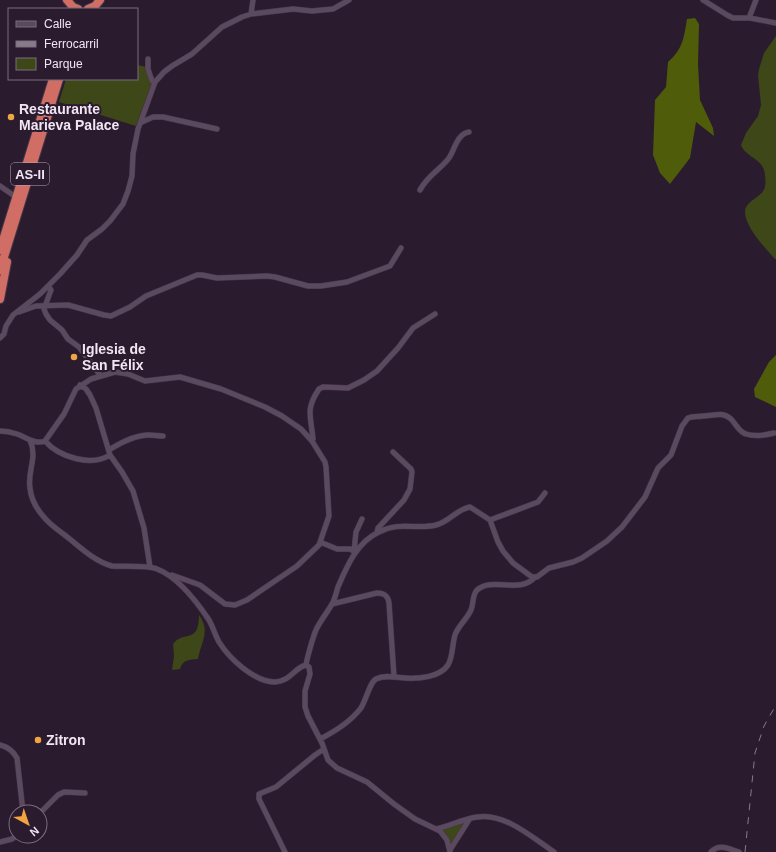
<svg xmlns="http://www.w3.org/2000/svg" width="776" height="852" font-family="Arial,sans-serif">
<rect width="100%" height="100%" fill="#2b1b2e"/>
<path fill="#3d4717" d="M 776,36 L 776,259 L 775,259 C 766,249 745,227 745,212 C 745,200 764,197 765,186 C 766,181 765,174 764,170 C 761,159 745,156 741,145 L 746,133 L 758,116 L 761,105 L 758,75 L 759,69 L 764,53 Z
M 137,65 L 147,67 L 152,83 L 136,126 L 59,102 L 66,79 L 137,79 Z
M 199,615 C 211,632 201,641 198,659 C 189,660 183,659 180,669 L 172,670 L 174,656 L 173,644 C 183,630 199,645 199,615 Z
M 464,820 L 467,823 L 452,846 C 446,843 442,835 443,829 Z"/>
<path fill="#4f5c0a" d="M 695,18 L 699,24 L 698,64 L 700,100 L 713,128 L 714,136 L 696,122 L 690,158 L 670,184 L 660,173 L 653,155 L 655,100 L 666,87 L 668,62 C 683,49 684,37 687,19 Z
M 776,355 L 776,407 L 755,397 L 754,389 L 769,362 Z"/>
<g fill="none" stroke-linecap="round" stroke-linejoin="round">
<g stroke="#443647" stroke-width="6">
<path id="minor" d="M 703,0 L 727,15 L 733,18 L 750,18 L 776,23
M 251,14 L 253,0
M 749,18 L 756,0
M 148,59 L 148,69 L 152,81 L 155,82
M 142,122 L 153,117 L 163,117 L 217,129
M 0,186 L 16,197
M 420,190 C 428,175 440,170 449,158 C 455,149 457,134 469,132
M 48,286 L 51,290 L 44,309 L 46,314 L 50,320 L 62,330 L 68,339 L 79,347 L 100,375
M 19,312 L 36,306 L 68,305 L 104,315 L 111,316 L 130,307 L 146,296 L 197,275 L 202,275 L 217,278 L 267,276 L 275,277 L 308,286 L 321,286 L 347,282 L 390,266 L 401,248
M 0,338 L 4,334 L 6,326 L 13,315 L 40,294 L 60,274 L 77,255 L 87,240 L 102,229 L 110,221 L 123,204 L 128,191 L 132,176 L 133,154 L 138,129 L 155,82 L 164,72 L 172,66 L 192,54 L 222,27 L 242,17 L 251,14 L 293,9 L 312,11 L 333,9 L 349,0
M 80,385 L 86,389 L 90,395 L 96,408 L 110,455 L 122,472 L 133,491 L 144,528 L 150,567
M 0,431 C 6,431 11,432 17,434 C 26,437 35,445 45,441 L 64,414 L 76,389 L 91,379 L 115,372 L 128,374 L 145,381 L 180,377 L 221,389 L 265,407 L 282,416 L 301,429 L 312,441 L 325,462 L 326,467 L 329,516 L 319,545 L 297,566 L 247,600 L 235,605 L 225,604 L 200,585 L 172,575
M 30,440 C 38,458 27,471 30,488 C 31,499 36,508 43,516 C 49,524 58,530 66,536 C 80,547 94,561 112,566 C 123,567 148,565 157,569 C 178,577 197,602 209,620 C 213,627 215,635 219,642 C 229,658 254,682 275,682 C 291,681 294,668 306,665 L 309,667 L 310,674 L 305,691 L 305,707 L 308,716 L 322,743 L 328,760 L 337,768 L 367,782 L 394,804 L 415,819 L 440,831 L 447,840 L 450,852
M 45,441 C 59,457 91,467 110,455
M 312,441 L 313,439 C 311,416 305,410 319,389 L 323,387 L 348,388 L 364,380 L 377,371 L 398,348 L 413,328 L 435,314
M 109,450 C 120,443 135,435 149,435 C 154,435 158,436 163,436
M 490,520 L 538,502 L 545,493
M 377,532 L 378,528 L 404,500 L 410,489 L 412,472 L 411,469 L 393,452
M 320,542 L 337,549 L 350,549 L 355,552
M 354,551 L 356,532 L 362,519
M 332,604 L 377,593 C 385,593 388,596 389,603 L 394,676
M 306,665 C 307,658 313,637 316,630 C 320,621 327,613 332,604 C 335,599 336,593 338,587 C 347,566 357,542 379,532 C 400,521 417,530 436,525 C 449,522 457,509 470,507 L 490,520 L 498,542 L 503,551 L 513,563 L 532,577 L 537,577 L 549,568 L 573,562 L 582,558 L 607,541 L 622,527 L 645,497 L 658,468 L 671,455 L 682,426 L 688,418 C 693,416 698,417 703,416 C 713,416 722,411 731,419 C 736,424 739,432 746,434 C 755,437 766,435 774,433
M 320,739 C 334,732 351,721 361,708 C 366,700 370,682 376,679 C 386,674 396,678 406,678 C 419,679 440,677 448,665 C 453,657 452,645 455,635 C 458,626 467,619 471,610 C 474,603 472,595 477,590 C 493,576 519,595 535,577
M 0,745 C 8,747 13,751 17,758 L 23,812
M 40,813 L 58,795 L 64,792 L 85,793
M 436,829 C 450,826 463,819 477,817 C 504,812 533,838 554,852
M 0,842 L 12,839 L 16,836
M 450,850 L 469,820
M 285,852 L 259,799 L 259,794 L 276,787 L 315,755 L 324,749
M 711,852 C 719,843 729,849 739,852"/>
</g>
<g stroke="#443647" stroke-width="10">
<path id="trunk" d="M 67,0 L 73,7 L 78,9
M 88,9 L 95,6 L 100,0
M 0,250 L 53,79
M 0,270 L 59,79
M 0,299 L 7,262"/>
</g>
<use href="#minor" stroke="#5b495f" stroke-width="5"/>
<use href="#trunk" stroke="#d06d64" stroke-width="8"/>
<path stroke="#887a8a" stroke-width="1" stroke-dasharray="7 7" stroke-linecap="butt" d="M 745,852 L 755,753 L 764,726 L 776,705"/>
</g>
<g fill="#f1a540" stroke="#2b1b2e" stroke-width="1.5">
<circle cx="11" cy="117" r="4"/>
<circle cx="74" cy="357" r="4"/>
<circle cx="38" cy="740" r="4"/>
</g>
<g text-anchor="middle" dominant-baseline="central" stroke-width="4" stroke-linejoin="round" paint-order="stroke">
<rect fill="#2b1b2e" stroke="#b6a8b8" stroke-width="1" x="11" y="163" width="38" height="22" rx="3"/>
<g font-size="13" font-weight="bold" fill="#f1e5f3">
<text x="30" y="174">AS-II</text>
</g>
<g font-size="14" font-weight="bold" fill="#f1e5f3" stroke="#2b1b2e" text-anchor="start">
<text x="19" y="109">Restaurante<tspan x="19" dy="16">Marieva Palace</tspan></text>
<text x="82" y="349">Iglesia de<tspan x="82" dy="16">San Félix</tspan></text>
<text x="46" y="740">Zitron</text>
</g>
</g>
<rect x="8" y="8" width="130" height="72" fill="#2b1b2e" stroke="#7a6c7d"/>
<rect x="16" y="21" width="20" height="6" fill="#5b495f" stroke="#7a6c7d"/>
<text x="44" y="28" font-size="12" fill="#f1e5f3">Calle</text>
<rect x="16" y="41" width="20" height="6" fill="#887a8a" stroke="#7a6c7d"/>
<text x="44" y="48" font-size="12" fill="#f1e5f3">Ferrocarril</text>
<rect x="16" y="58" width="20" height="12" fill="#3d4717" stroke="#7a6c7d"/>
<text x="44" y="68" font-size="12" fill="#f1e5f3">Parque</text>
<g transform="translate(28 824) rotate(140)"><circle r="19" fill="#2b1b2e" stroke="#7a6c7d"/>
<path d="M0-3L7 15L0 10L-7 15Z" fill="#f1a540"/>
<text y="-6" font-size="11" font-weight="bold" text-anchor="middle" fill="#f1e5f3">N</text>
</g>
</svg>
